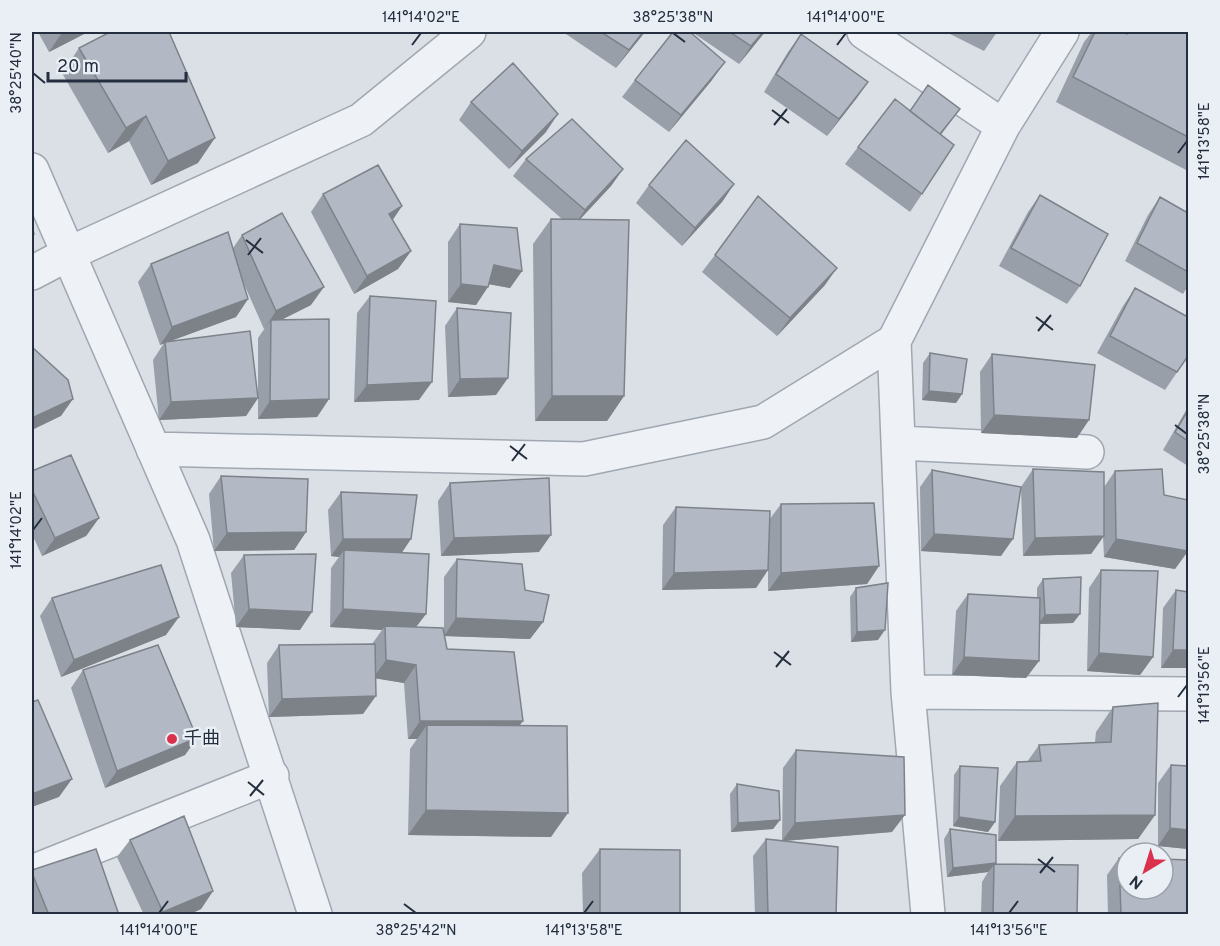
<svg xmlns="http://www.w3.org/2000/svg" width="1220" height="946" font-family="Overpass,'Noto Sans JP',sans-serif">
<rect width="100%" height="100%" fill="#dbe0e7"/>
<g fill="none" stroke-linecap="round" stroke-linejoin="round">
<g stroke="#a0a7b1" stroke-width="36">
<path id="minor" d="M 864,32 L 1003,126
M 32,170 L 193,540 L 315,914
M 32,273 L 68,254 L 361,120 L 469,32
M 899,443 L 1087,452
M 153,449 L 584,459 L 763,422 L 894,341
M 908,692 L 1188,694
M 32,872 L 272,776
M 928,914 L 908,692 L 894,341 L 1003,126 L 1062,32"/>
</g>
<use href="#minor" stroke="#eef1f5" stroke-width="33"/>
</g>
<path fill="#999fa9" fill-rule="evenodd" d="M 38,32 L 88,32 L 49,52 Z
M 563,32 L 645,32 L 616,68 Z
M 692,32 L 765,32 L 739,64 Z
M 946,32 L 997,32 L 984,51 Z
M 1092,32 L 1188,32 L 1188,171 L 1056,102 L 1084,42 Z
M 801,34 L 868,82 L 856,99 L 827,136 L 764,92 L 788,52 Z
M 79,48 L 198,163 L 151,185 L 129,141 L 108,153 L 62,73 Z
M 635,80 L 712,80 L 669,132 L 622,97 Z
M 471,102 L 546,132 L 509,169 L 459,120 Z
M 960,109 L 941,135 L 922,194 L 910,212 L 845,164 L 858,147 L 910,111 Z
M 526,159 L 623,169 L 611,186 L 580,219 L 624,396 L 607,421 L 535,421 L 533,244 L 551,219 L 562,219 L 513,176 Z
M 734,184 L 722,202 L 682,246 L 636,203 L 649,185 Z
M 323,194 L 402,206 L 392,220 L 411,251 L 398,269 L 354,294 L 311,212 Z
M 1040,195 L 1080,286 L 1067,304 L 999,266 L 1028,212 Z
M 1160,197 L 1188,213 L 1188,286 L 1183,294 L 1125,261 L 1148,215 Z
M 460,224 L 522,271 L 510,288 L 489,284 L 476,305 L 448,302 L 448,242 Z
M 242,235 L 311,305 L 281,320 L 329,399 L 317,417 L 258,419 L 258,398 L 246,416 L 159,420 L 153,360 L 164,343 L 160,345 L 138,282 L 151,264 L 233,248 ZM 244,284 L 264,329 L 265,328 L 258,338 L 258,398 L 169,341 L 236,317 L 248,299 Z
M 715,255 L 825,285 L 777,336 L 702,272 Z
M 1135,288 L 1188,356 L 1165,390 L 1097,353 L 1123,306 Z
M 370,296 L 419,400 L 354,402 L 357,313 Z
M 457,308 L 496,395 L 448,397 L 445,326 Z
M 930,353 L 962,394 L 956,403 L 922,400 L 923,363 Z
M 992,354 L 1077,438 L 981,433 L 980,372 Z
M 1188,407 L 1188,466 L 1163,450 Z
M 1033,469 L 1104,487 L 1115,471 L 1164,495 L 1188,551 L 1175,569 L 1104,557 L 1103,537 L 1091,554 L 1023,556 L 1021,488 L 1001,556 L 921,551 L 920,487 L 932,470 L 1021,487 Z
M 32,471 L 99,518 L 86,536 L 42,556 L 32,534 Z
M 221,476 L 306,532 L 294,550 L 214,551 L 209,494 Z
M 450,483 L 539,552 L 441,556 L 438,501 Z
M 341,492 L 402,553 L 426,614 L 416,627 L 444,632 L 444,577 L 457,559 L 525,590 L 543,622 L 530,639 L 444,636 L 447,649 L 523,721 L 519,726 L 551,837 L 408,835 L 410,749 L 417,739 L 408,739 L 404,683 L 375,678 L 363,714 L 269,717 L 267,663 L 279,645 L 372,644 L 382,630 L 330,627 L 331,568 L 339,557 L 331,556 L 328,510 Z
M 781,504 L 879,566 L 867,584 L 768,591 L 768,570 L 756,588 L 662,590 L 663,525 L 676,507 L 769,520 Z
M 244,555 L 300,630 L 236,627 L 231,573 Z
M 1101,570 L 1153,657 L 1140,675 L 1087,671 L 1089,588 Z
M 1043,579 L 1080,614 L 1073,623 L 1039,624 L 1039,661 L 1026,678 L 952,675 L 956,611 L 968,594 L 1037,598 L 1037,588 Z
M 856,588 L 878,640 L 851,642 L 850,597 Z
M 1176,590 L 1188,668 L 1161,668 L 1163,608 Z
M 52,598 L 166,635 L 61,677 L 40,616 Z
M 83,670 L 197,738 L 185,755 L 105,788 L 71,688 Z
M 1113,707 L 1155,815 L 1138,839 L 998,841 L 1000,786 L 1017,762 L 1027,762 L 1039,745 L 1095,742 L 1096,732 Z
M 796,750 L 892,832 L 785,841 L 836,915 L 755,915 L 753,856 L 766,839 L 782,840 L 783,768 Z
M 1171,765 L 1188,849 L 1158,846 L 1158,783 Z
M 960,766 L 995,822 L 988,832 L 953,826 L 954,775 Z
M 737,784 L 780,820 L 773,829 L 731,832 L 730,794 Z
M 950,829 L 996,863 L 995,864 L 1077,915 L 981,915 L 982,882 L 988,872 L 947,877 L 944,839 Z
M 130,840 L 213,891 L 201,909 L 188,915 L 144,915 L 117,857 Z
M 600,849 L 680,915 L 583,915 L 582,873 Z
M 1119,858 L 1188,915 L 1108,915 L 1107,875 Z
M 32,870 L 119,915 L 32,915 Z"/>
<path fill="#7d8289" d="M 66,32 L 88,32 L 49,52 L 61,34 Z
M 643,32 L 645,32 L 616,68 L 629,50 Z
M 763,32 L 765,32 L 739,64 L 751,46 Z
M 725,62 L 712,80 L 669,132 L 681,115 Z
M 868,82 L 856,99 L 827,136 L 839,119 Z
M 558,114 L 546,132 L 509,169 L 522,151 Z
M 146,116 L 129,141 L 108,153 L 126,128 Z
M 215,138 L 198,163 L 151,185 L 168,161 Z
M 623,169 L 611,186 L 572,228 L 585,210 Z
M 734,184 L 722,202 L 682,246 L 695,228 Z
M 402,206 L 390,224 L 389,214 Z
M 411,251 L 398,269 L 354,294 L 367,276 Z
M 494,265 L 522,271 L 510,288 L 482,283 Z
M 837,268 L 825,285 L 777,336 L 790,318 Z
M 461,284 L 488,287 L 476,305 L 448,302 Z
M 324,287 L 311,305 L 271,325 L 271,320 L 264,329 L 276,311 Z
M 248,299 L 236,317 L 160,345 L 172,327 Z
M 508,378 L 496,395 L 448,397 L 460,379 Z
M 432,382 L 419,400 L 354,402 L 367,385 Z
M 929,391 L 962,394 L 956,403 L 922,400 Z
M 552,396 L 624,396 L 607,421 L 535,421 Z
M 258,398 L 246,416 L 159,420 L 171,402 Z
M 73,399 L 61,416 L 32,430 L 32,418 Z
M 329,399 L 317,417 L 258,419 L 270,401 Z
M 994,415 L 1089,420 L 1077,438 L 981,433 Z
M 99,518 L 86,536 L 42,556 L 55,538 Z
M 306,532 L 294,550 L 214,551 L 227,533 Z
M 934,534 L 1013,539 L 1001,556 L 921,551 Z
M 551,535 L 539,552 L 441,556 L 454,538 Z
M 1104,536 L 1091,554 L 1023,556 L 1035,538 Z
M 343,539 L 411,539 L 399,557 L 344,550 L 339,557 L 331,556 Z
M 1116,539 L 1188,551 L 1175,569 L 1104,557 Z
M 879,566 L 867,584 L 768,591 L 781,573 Z
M 768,570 L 756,588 L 662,590 L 674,573 Z
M 249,609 L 312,612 L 300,630 L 236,627 Z
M 343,609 L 426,614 L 413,631 L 385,626 L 382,630 L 330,627 Z
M 1080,614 L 1073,623 L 1038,624 L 1045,615 Z
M 179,617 L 166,635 L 61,677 L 74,660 Z
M 456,618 L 543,622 L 530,639 L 444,636 Z
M 885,630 L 878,640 L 851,642 L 857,632 Z
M 1173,650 L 1188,650 L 1188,668 L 1161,668 Z
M 1099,653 L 1153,657 L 1140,675 L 1087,671 Z
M 964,657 L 1039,661 L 1026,678 L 952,675 Z
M 386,660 L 416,665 L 404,683 L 373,678 Z
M 376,696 L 363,714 L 269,717 L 282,699 Z
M 420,721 L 523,721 L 510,738 L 427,725 L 417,739 L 408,739 Z
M 197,738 L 185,755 L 105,788 L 117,771 Z
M 72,779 L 59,797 L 32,807 L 32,794 Z
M 426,810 L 568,813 L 551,837 L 408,835 Z
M 905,815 L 892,832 L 782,841 L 795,823 Z
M 1155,815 L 1138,839 L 998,841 L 1015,816 Z
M 959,817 L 995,822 L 988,832 L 953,826 Z
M 780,820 L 773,829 L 731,832 L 738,823 Z
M 1170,828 L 1188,830 L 1188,849 L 1158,846 Z
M 996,863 L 988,872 L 947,877 L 953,868 Z
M 213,891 L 201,909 L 188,915 L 161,915 L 163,912 Z"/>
<path fill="#b2b9c4" stroke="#7d8289" stroke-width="1.5" d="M 110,32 L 169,32 L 215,138 L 168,161 L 146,116 L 126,128 L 79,48 Z
M 601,32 L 643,32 L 629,50 Z
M 673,32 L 690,32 L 725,62 L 681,115 L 635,80 Z
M 730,32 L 763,32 L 751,46 Z
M 1095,32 L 1123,32 L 1127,34 L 1128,32 L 1188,32 L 1188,137 L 1073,77 Z
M 801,34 L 868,82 L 839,119 L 776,74 Z
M 513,63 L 558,114 L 522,151 L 471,102 Z
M 928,85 L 960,109 L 940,134 L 910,111 Z
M 895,99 L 954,145 L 922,194 L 858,147 Z
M 572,119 L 623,169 L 585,210 L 526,159 Z
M 686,140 L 734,184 L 695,228 L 649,185 Z
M 378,165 L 402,206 L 389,214 L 411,251 L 367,276 L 323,194 Z
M 1040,195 L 1108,234 L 1080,286 L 1011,248 Z
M 758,196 L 837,268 L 790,318 L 715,255 Z
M 1160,197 L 1188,213 L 1188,272 L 1137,243 Z
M 282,213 L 324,287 L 276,311 L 242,235 Z
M 551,219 L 629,220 L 624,396 L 552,396 Z
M 460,224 L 517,228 L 522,271 L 494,265 L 488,287 L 461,284 Z
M 32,227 L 34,234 L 32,235 Z
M 228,232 L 248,299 L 172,327 L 151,264 Z
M 1135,288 L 1188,317 L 1188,356 L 1177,372 L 1110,336 Z
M 370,296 L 436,301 L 432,382 L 367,385 Z
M 457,308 L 511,313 L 508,378 L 460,379 Z
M 329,319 L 329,399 L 270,401 L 271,320 Z
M 250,331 L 258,398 L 171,402 L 165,342 Z
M 32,347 L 68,380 L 73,399 L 32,418 Z
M 930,353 L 967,359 L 962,394 L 929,391 Z
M 992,354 L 1095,365 L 1089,420 L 994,415 Z
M 1188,410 L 1188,441 L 1175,432 Z
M 71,455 L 99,518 L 55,538 L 32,490 L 32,471 Z
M 1033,469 L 1104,472 L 1104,536 L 1035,538 Z
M 1162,469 L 1164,495 L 1188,500 L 1188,551 L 1116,539 L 1115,471 Z
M 932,470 L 1021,487 L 1013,539 L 934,534 Z
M 221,476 L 308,479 L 306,532 L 227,533 Z
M 549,478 L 551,535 L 454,538 L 450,483 Z
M 341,492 L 417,495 L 411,539 L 343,539 Z
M 874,503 L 879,566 L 781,573 L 781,504 Z
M 676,507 L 770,511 L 768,570 L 674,573 Z
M 344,550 L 429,554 L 426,614 L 343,609 Z
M 316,554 L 312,612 L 249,609 L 244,555 Z
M 457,559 L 522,564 L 525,590 L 549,595 L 543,622 L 456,618 Z
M 161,565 L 179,617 L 74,660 L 52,598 Z
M 1101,570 L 1158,571 L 1153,657 L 1099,653 Z
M 1081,577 L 1080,614 L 1045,615 L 1043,579 Z
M 888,583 L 885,630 L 857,632 L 856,588 Z
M 1176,590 L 1188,592 L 1188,650 L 1173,650 Z
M 968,594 L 1040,598 L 1039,661 L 964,657 Z
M 385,626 L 443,628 L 447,649 L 514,652 L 523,721 L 420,721 L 416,665 L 386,660 Z
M 375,644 L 376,696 L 282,699 L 279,645 Z
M 158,645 L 197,738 L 117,771 L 83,670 Z
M 38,700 L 72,779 L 32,794 L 32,702 Z
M 1158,703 L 1155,815 L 1015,816 L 1017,762 L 1041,761 L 1039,745 L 1111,742 L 1113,707 Z
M 427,725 L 567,726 L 568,813 L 426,810 Z
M 796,750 L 904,757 L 905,815 L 795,823 Z
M 1171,765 L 1188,766 L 1188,830 L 1170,828 Z
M 960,766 L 998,768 L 995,822 L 959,817 Z
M 737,784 L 779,791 L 780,820 L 738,823 Z
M 184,816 L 213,891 L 163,912 L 130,840 Z
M 950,829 L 996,835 L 996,863 L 953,868 Z
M 766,839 L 838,847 L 836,915 L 768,915 Z
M 96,849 L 119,915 L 49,915 L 32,873 L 32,870 Z
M 600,849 L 680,850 L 680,915 L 600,915 Z
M 1119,858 L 1127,858 L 1127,889 L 1163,889 L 1163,859 L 1188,860 L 1188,915 L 1121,915 Z
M 994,864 L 1078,865 L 1077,915 L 993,915 Z"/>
<path fill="none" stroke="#242e3e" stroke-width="2" d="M 673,33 L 685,42M 412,45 L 421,33M 837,45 L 846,33M 33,73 L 45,83M 772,110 L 789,123M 774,125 L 787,109M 1178,153 L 1187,141M 246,240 L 263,253M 248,255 L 261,238M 1036,317 L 1053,330M 1038,331 L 1051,315M 1175,425 L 1187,434M 510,446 L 527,459M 512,461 L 525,444M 33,530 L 42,518M 774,652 L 791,665M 776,667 L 789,651M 1178,697 L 1187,685M 248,782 L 264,795M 250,796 L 263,780M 1038,859 L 1055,872M 1040,873 L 1053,857M 404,904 L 416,913M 159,913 L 168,901M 584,913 L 593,901M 1009,913 L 1018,901"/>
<circle fill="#da324d" stroke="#eaeff5" stroke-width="2" cx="172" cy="739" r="6"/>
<g text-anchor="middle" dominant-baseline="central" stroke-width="5" stroke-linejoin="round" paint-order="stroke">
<g font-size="18" fill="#242e3e" stroke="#eaeff5" text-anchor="start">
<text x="184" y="739">千曲</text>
</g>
</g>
<rect width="1220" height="946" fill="none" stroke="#eaeff5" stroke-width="66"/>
<g transform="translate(1145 871) rotate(218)"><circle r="28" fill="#eaeff5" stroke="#9ba2ac" stroke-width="1.5"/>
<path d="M0-4.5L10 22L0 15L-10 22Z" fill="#da324d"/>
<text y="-9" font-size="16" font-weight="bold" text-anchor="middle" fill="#242e3e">N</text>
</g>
<path d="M48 72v9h138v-9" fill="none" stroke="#242e3e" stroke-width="3"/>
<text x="57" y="72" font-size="18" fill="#242e3e" stroke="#eaeff5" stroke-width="4.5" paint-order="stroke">20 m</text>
<rect x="33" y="33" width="1154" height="880" fill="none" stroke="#242e3e" stroke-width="2"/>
<g font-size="15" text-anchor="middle" fill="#242e3e">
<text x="421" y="22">141°14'02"E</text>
<text x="673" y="22">38°25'38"N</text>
<text x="846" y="22">141°14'00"E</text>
<text transform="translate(16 73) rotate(-90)" y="5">38°25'40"N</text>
<text transform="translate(1204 141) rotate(-90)" y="5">141°13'58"E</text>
<text transform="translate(1204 434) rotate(-90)" y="5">38°25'38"N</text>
<text transform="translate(16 530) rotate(-90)" y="5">141°14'02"E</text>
<text transform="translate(1204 685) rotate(-90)" y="5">141°13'56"E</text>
<text x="159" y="935">141°14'00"E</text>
<text x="416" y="935">38°25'42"N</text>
<text x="584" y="935">141°13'58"E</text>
<text x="1009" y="935">141°13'56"E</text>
</g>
</svg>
